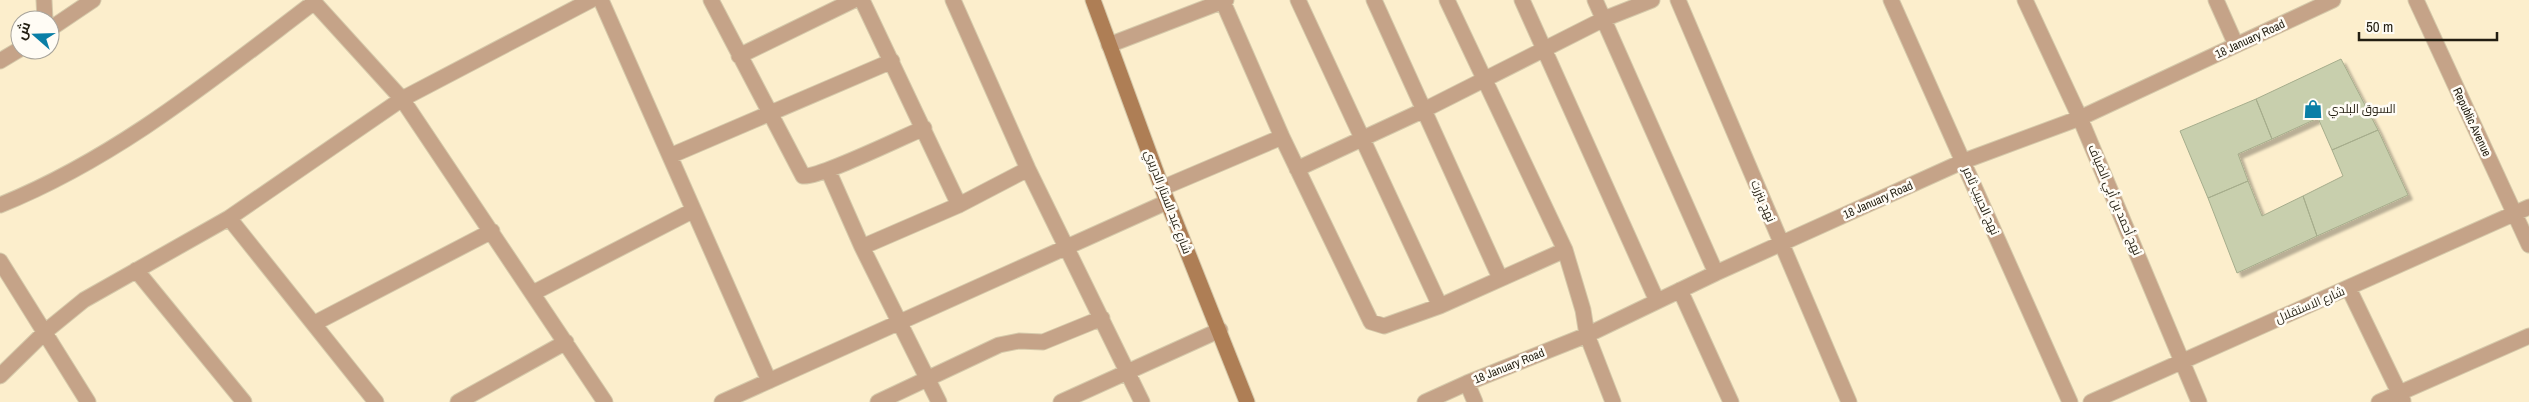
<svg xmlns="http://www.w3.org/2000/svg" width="2529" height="402" font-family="'Archivo Narrow',Cairo,sans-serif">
<defs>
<filter id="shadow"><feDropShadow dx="4.5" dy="4.5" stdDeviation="1" flood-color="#0004"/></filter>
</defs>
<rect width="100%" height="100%" fill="#fceecc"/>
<path fill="#c8cfad" stroke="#a6ad8c" filter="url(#shadow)" d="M 2341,59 L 2378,130 L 2332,150 L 2318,118 L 2272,139 L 2256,99 Z
M 2256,99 L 2272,139 L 2238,154 L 2248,181 L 2208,198 L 2180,131 Z
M 2378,130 L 2408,195 L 2317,236 L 2303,196 L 2343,176 L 2332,150 Z
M 2248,181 L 2262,216 L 2303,196 L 2317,236 L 2237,273 L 2208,198 Z"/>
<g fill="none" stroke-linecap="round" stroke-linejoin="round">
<g stroke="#d5c9aa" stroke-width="17">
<path id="street" d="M 44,0 L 45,20
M 312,0 L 402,99 L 605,402
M 601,0 L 769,381
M 711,0 L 803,176 C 819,178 903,137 924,128
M 862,0 L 959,205
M 953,0 L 1028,169 L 1142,402
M 1298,0 L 1440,306
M 1374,0 L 1500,278
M 1447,0 L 1565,250 L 1583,310 L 1587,335 L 1613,402
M 1522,0 L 1657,301
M 1595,0 L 1716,273
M 1678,0 L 1849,402
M 1891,0 L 2070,402
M 2025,0 L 2080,118 L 2199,402
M 2216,0 L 2236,45
M 2416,0 L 2529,245
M 1223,2 L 1282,137 L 1371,322 L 1384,326 L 1440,306 L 1565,250
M 50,29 L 93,0
M 1109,45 L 1226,0
M 739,56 L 854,0
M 0,61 L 20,49
M 670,156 L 892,61
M 1297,169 L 1422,111 L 1604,19 L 1652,0
M 828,170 L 862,247 L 939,402
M 1162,188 L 1282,137
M 0,205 C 117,158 214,78 313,3
M 229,218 L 376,402
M 862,247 L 959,205 L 1028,169
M 0,261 L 88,402
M 136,270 L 244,402
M 2349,289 L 2403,401
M 1680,290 L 1731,402
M 533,293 L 692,211
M 315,323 L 492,231
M 0,376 L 46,331 L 84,300 L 229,218 L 402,99 L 591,0
M 1467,383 L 1475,402
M 458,402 L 566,342
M 722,402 L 1167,202
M 878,402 L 999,345 L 1019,341 L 1043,342 L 1102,318
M 1061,402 L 1220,330
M 1425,402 L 1467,383 L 1587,335 L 1716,273 L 1964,161 L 2080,118 L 2333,0
M 2091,402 L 2529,207
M 2379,402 L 2529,336"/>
</g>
<g stroke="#d5c9aa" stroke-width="17">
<path id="secondary" d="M 1093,0 L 1162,188 L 1247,402"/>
</g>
<use href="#street" stroke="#c5a388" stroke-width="15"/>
<use href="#secondary" stroke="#ae7e55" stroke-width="15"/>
</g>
<defs>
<g id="shop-bare" transform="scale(1.5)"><path d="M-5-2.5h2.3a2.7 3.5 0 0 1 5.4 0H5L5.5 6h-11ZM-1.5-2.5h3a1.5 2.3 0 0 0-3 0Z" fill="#0a7fa6" stroke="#fffcf5" stroke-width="2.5" paint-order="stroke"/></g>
</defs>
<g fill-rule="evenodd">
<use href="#shop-bare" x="2313" y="109"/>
</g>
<g text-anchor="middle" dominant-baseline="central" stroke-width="5" stroke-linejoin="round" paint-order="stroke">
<g font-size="12" fill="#231e11" stroke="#fffcf5">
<text transform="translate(2250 39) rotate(-25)">18 January Road</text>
<text transform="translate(2472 122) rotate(65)">Republic Avenue</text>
<text transform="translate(1878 200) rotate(-24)">18 January Road</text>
<text transform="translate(2115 200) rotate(67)">نهج أحمد بن أبي الضياف</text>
<text transform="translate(1763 201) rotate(67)">نهج بنزرت</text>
<text transform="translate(1981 201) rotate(66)">نهج الحبيب ثامر</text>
<text transform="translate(1168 202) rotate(69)">شارع عبد الستار الدريري</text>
<text transform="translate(2310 305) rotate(-23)">شارع الاستقلال</text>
<text transform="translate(1509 366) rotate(-22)">18 January Road</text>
</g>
<g font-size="12" fill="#231e11" stroke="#fffcf5" text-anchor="start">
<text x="2328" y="109">السوق البلدي</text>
</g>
</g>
<g transform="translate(35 35) rotate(290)"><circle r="24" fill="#fffcf5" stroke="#a7a39a"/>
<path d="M0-4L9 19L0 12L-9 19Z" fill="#0a7fa6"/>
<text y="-8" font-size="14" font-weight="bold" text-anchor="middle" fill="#231e11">ش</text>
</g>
<path d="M2359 32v8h138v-8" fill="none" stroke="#231e11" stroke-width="2.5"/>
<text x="2366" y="32" font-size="15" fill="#231e11" stroke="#fffcf5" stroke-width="4" paint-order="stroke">50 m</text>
</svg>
